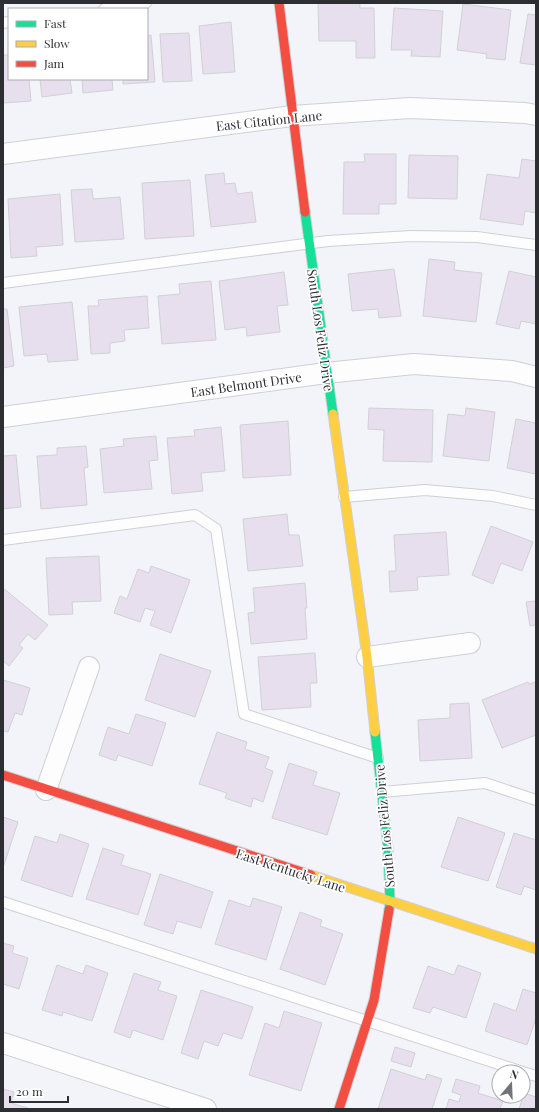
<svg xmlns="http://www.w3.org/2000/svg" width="539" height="1112" font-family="'Playfair Display',serif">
<rect width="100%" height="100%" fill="#f3f4f9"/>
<path fill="#e7dfed" stroke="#d1d1d4" d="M 318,3 L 360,3 L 360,8 L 374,8 L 375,58 L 356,58 L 356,41 L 319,41 Z
M 463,4 L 511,10 L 505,60 L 486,58 L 487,54 L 457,50 Z
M 394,8 L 443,11 L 440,57 L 411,56 L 412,50 L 391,50 Z
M 528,14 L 536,15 L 536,65 L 520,63 Z
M 231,22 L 235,72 L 203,74 L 199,26 Z
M 189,33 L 192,81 L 163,82 L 160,34 Z
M 151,35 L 155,82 L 123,84 L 123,79 L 147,79 L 147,36 Z
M 3,55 L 9,55 L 9,79 L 29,79 L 31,101 L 3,103 Z
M 40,79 L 70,79 L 72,93 L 42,97 Z
M 82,79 L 112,79 L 113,90 L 83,93 Z
M 364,154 L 396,154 L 396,204 L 379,204 L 379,214 L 343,214 L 344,162 L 365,162 Z
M 409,155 L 458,156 L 457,199 L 408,198 Z
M 522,159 L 536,161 L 536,213 L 525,211 L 523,225 L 480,219 L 487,174 L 519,178 Z
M 224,173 L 225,184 L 235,183 L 237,194 L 252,192 L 256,222 L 211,227 L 205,175 Z
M 190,180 L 194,236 L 145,239 L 142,183 Z
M 92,189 L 93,199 L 120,197 L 124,239 L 75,242 L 71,190 Z
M 60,194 L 63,245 L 36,247 L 37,256 L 11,258 L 8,199 Z
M 429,259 L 455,262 L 454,270 L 482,273 L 476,322 L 423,316 Z
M 394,269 L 401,316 L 379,318 L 378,309 L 352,311 L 348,274 Z
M 509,271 L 536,277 L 536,324 L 521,321 L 519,329 L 496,324 Z
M 284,272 L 288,305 L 277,306 L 280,332 L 247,336 L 246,327 L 225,330 L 219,281 Z
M 211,281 L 216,340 L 162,344 L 158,296 L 180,294 L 179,284 Z
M 147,296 L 149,328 L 124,330 L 125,341 L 110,343 L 110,353 L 91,354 L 88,306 L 99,306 L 98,300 Z
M 72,302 L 78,360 L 48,362 L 47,354 L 24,356 L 19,307 Z
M 3,309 L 7,309 L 14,366 L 3,368 Z
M 369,408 L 433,410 L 432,462 L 383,461 L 384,430 L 368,429 Z
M 466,408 L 495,412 L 489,461 L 443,456 L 448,414 L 465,416 Z
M 516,419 L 536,423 L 536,474 L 507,468 Z
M 288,421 L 291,475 L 243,478 L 240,425 Z
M 221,427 L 225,471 L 201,473 L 203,491 L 172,494 L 167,438 L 195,436 L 194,430 Z
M 156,436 L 158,460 L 149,461 L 152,489 L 104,493 L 100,449 L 124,446 L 123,439 Z
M 86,446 L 88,467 L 84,468 L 87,505 L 41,509 L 37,456 L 57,455 L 57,448 Z
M 16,455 L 21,507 L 3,509 L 3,456 Z
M 287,514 L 289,535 L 299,535 L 303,566 L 248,571 L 243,519 Z
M 491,526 L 533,542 L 522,571 L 501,563 L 493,584 L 472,575 Z
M 446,532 L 449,575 L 417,577 L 418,590 L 390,592 L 389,571 L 396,571 L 394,535 Z
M 99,556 L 101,601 L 72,602 L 73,614 L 49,615 L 46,558 Z
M 151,566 L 190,580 L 171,633 L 150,625 L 155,611 L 145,608 L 140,622 L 114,613 L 120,596 L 127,599 L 138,569 L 149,573 Z
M 305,583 L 307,608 L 305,608 L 307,639 L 251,644 L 248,613 L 255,612 L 253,588 Z
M 3,588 L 48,625 L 35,640 L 28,634 L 19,645 L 23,648 L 9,666 L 3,661 Z
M 536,601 L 536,625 L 530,626 L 526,602 Z
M 315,653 L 317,683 L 310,683 L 311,707 L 262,710 L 258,657 Z
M 160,654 L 211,671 L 195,717 L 145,700 Z
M 3,680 L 30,688 L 22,715 L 15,713 L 8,732 L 3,731 Z
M 528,682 L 529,684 L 536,682 L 536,735 L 502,748 L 482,700 Z
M 469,703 L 472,758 L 420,761 L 418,720 L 450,718 L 450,704 Z
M 136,714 L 166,723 L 152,766 L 118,755 L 116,761 L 99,755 L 108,727 L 129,734 Z
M 217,732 L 247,742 L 245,749 L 269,757 L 265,768 L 273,771 L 263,802 L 253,798 L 251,807 L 225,798 L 227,793 L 199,784 Z
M 289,763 L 317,772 L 313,785 L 340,793 L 327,835 L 272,818 Z
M 3,817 L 18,822 L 3,868 Z
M 458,817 L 505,833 L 488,881 L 441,867 Z
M 514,833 L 536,840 L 536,890 L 524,886 L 521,895 L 496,887 Z
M 60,834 L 89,844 L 72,897 L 21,880 L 35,836 L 57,843 Z
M 103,848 L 124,855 L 121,865 L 151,874 L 138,915 L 86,899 Z
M 160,874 L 213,892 L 201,928 L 177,921 L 173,934 L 144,925 Z
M 253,898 L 282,907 L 266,960 L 215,944 L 229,900 L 250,907 Z
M 300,912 L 322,920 L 320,926 L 343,934 L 325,985 L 280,969 Z
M 3,943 L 14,946 L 12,953 L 28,958 L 19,989 L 3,984 Z
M 57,965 L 83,974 L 86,965 L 108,973 L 92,1021 L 63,1012 L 62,1016 L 42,1010 Z
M 458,965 L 481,973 L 466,1018 L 433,1007 L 430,1013 L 413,1008 L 428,966 L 454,975 Z
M 134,973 L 161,982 L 158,990 L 177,996 L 163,1040 L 133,1030 L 130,1038 L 114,1032 Z
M 523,989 L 536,993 L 536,1018 L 527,1045 L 485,1031 L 494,1003 L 516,1011 Z
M 201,990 L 253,1007 L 242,1039 L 223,1033 L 218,1046 L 204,1041 L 198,1059 L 181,1053 Z
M 284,1011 L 322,1023 L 301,1091 L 249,1075 L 265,1023 L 279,1028 Z
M 395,1047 L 415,1053 L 411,1067 L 391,1061 Z
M 391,1069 L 425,1080 L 427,1074 L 442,1079 L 432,1109 L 378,1109 Z
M 456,1079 L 480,1086 L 478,1093 L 503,1101 L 500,1109 L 446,1109 L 449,1099 L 459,1102 L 461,1095 L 452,1092 Z
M 3,1089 L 14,1092 L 11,1103 L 31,1109 L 3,1109 Z
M 524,1093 L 536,1097 L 536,1109 L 519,1109 Z"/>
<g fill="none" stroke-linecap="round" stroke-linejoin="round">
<g stroke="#cfd0d4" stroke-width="12">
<path id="lane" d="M 104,9 L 146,3
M 3,23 L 9,22
M 3,283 L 328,241 L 411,236 L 477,237 L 536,245
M 344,497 L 425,490 L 493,496 L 536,505
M 3,540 L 195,515 L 216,529 L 244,714 L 378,758
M 382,792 L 485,783 L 536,800
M 3,902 L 523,1072
M 523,1072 L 536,1076"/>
</g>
<g stroke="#cfd0d4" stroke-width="22">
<path id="street" d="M 3,154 L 292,116 L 410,108 L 525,113 L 536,115
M 3,417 L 326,373 L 414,364 L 512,371 L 536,377
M 367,657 L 470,643
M 46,790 L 89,667
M 3,1043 L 206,1109"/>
</g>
<g stroke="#cfd0d4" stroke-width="11">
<path id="fast" d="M 305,212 L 333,414
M 375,732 L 388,848 L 390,902 L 389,910"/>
</g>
<g stroke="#cfd0d4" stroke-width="11">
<path id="slow" d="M 333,414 L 367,657 L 375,732
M 311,875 L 536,949"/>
</g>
<g stroke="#cfd0d4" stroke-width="11">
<path id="jam" d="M 279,3 L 305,212
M 3,775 L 311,875
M 339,1109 L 374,1000 L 389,910"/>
</g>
<use href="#lane" stroke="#fdfdfe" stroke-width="10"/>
<use href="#street" stroke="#fdfdfe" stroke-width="20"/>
<use href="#fast" stroke="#16e098" stroke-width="9"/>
<use href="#slow" stroke="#ffcf43" stroke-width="9"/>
<use href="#jam" stroke="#f24e42" stroke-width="9"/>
</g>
<g text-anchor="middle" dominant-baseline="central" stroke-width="3.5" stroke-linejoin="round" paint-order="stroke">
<g font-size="13" fill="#2d2e32" stroke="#fff">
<text transform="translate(269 120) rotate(-6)">East Citation Lane</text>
<text transform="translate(321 330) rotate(82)">South Los Feliz Drive</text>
<text transform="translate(246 384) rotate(-8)">East Belmont Drive</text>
<text transform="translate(384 826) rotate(-95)">South Los Feliz Drive</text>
<text transform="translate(291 870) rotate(18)">East Kentucky Lane</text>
</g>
</g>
<rect width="539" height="1112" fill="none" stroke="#2d2e32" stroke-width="8"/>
<rect x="8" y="8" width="140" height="72" fill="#ffffff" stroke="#ababad"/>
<rect x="16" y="21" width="20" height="6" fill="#16e098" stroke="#ababad"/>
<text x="44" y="28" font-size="12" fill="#2d2e32">Fast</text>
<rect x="16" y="41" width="20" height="6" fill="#ffcf43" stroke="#ababad"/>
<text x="44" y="48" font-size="12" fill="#2d2e32">Slow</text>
<rect x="16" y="61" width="20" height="6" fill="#f24e42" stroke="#ababad"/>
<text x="44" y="68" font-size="12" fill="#2d2e32">Jam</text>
<g transform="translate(511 1084) rotate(19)"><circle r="19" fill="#ffffff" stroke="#ababad"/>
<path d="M0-3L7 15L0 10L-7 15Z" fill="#727378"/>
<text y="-6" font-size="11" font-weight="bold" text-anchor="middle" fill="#2d2e32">N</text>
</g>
<path d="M10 1096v6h58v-6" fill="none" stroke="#2d2e32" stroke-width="2"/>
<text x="16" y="1096" font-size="12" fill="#2d2e32" stroke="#ffffff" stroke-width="3" paint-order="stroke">20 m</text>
</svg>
